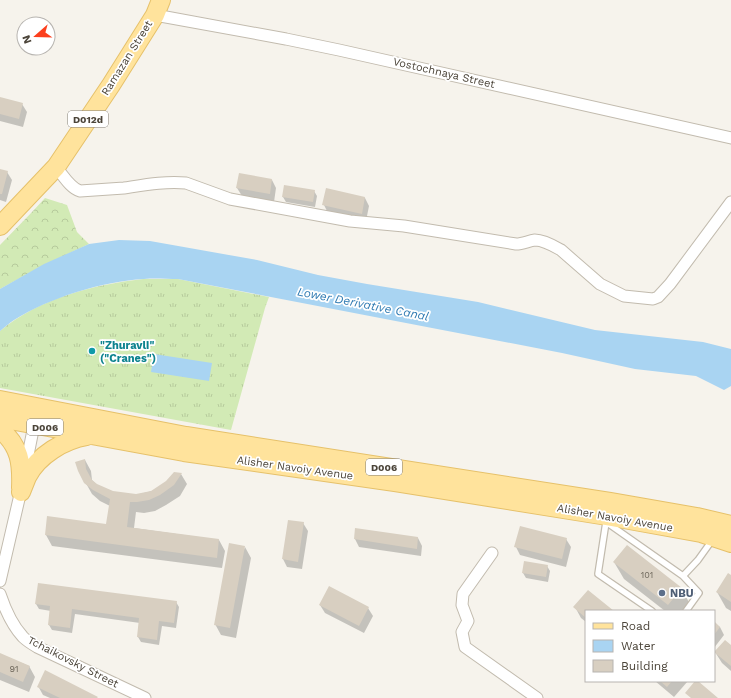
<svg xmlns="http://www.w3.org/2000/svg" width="731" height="698" font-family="'Work Sans',sans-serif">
<defs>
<pattern id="grass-tufts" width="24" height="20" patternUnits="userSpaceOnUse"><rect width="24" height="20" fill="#d2eab5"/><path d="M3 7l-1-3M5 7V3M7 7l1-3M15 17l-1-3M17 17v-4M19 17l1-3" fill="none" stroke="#b6ca9c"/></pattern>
<pattern id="forest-crowns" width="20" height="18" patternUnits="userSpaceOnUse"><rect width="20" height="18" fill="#d2eab5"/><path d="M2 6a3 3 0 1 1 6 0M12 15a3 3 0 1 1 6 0" fill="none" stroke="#b6ca9c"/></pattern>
</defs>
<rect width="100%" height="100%" fill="#f6f3ec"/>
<path fill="url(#grass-tufts)" d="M 143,279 L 178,279 L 269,297 L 265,308 L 231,430 L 0,388 L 0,331 C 40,298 92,285 143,279 Z"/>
<path fill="url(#forest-crowns)" d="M 45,198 L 67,205 L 77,232 L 89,244 L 42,266 L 0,289 L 0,245 L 33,211 Z"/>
<path fill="#a9d4f2" d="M 119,240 L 150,241 L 257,260 L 318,275 L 367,284 L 478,302 L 595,330 L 703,342 L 731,349 L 731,386 L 724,390 L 696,376 L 635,369 L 562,353 L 178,279 C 167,279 155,278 144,279 C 103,281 49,298 14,320 C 9,323 5,327 0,331 L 0,289 L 44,264 L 89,244 Z
M 154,354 L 212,363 L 209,381 L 151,372 Z"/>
<path fill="#0003" d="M 0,98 L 22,104 L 27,112 L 23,127 L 0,121 Z
M 0,170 L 7,172 L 12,180 L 6,202 L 0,200 Z
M 272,180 L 276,188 L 274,202 L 242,196 L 237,188 Z
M 327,189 L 365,198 L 369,206 L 366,221 L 328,213 L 324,205 Z
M 314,191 L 317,196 L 315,207 L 286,202 L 283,197 Z
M 85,460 L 91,471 L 92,480 L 97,485 L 113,492 L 136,495 L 152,491 L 181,474 L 187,484 L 180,496 L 166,505 L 155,511 L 144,513 L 136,512 L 134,528 L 219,540 L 225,551 L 222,568 L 52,546 L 46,535 L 107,525 L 110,506 L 100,501 L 92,494 L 79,471 Z
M 303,523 L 308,531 L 302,569 L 287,567 L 283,559 Z
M 356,529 L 418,538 L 422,546 L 421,556 L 359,547 L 355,539 Z
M 566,539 L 571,547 L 566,567 L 520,555 L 516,547 Z
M 245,547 L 251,558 L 236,638 L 221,635 L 215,624 Z
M 614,562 L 681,588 L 690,604 L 685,611 L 665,611 L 624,579 Z
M 547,566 L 550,571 L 548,582 L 526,578 L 523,573 Z
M 731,576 L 731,611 L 726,608 L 717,592 Z
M 176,602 L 179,607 L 176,628 L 162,626 L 159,645 L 141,642 L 138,637 L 140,623 L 75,614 L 72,633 L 52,630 L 49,625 L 51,611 L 39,609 L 36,604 Z
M 320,605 L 368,608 L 373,616 L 364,633 L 325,613 Z
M 575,607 L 612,611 L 586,611 L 586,622 L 581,618 Z
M 714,623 L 720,627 L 724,635 L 714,648 Z
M 731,646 L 731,671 L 722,663 L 715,652 Z
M 0,654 L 29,666 L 35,677 L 29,692 L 0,680 Z
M 655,681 L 688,681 L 674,697 Z
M 38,686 L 97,697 L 97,698 L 50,698 L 43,695 Z"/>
<path fill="#d8cfc1" d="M 0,97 L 23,103 L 19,119 L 0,114 Z
M 0,169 L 8,171 L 2,194 L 0,194 Z
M 239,173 L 272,179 L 270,194 L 236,188 Z
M 284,185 L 315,190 L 313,202 L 282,197 Z
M 326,188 L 365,197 L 362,214 L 322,205 Z
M 85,459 L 86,469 L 92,480 L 97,484 L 113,491 L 136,494 L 151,491 L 166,481 L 174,472 L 182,473 L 174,485 L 160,495 L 149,500 L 137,502 L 130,502 L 127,527 L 219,539 L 217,558 L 45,535 L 47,516 L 106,524 L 110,499 L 93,490 L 84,483 L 78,471 L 75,462 Z
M 288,520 L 304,522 L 298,562 L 282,559 Z
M 520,526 L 567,538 L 562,559 L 514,547 Z
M 355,528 L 418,537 L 417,549 L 354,539 Z
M 229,543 L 245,546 L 230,628 L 214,625 Z
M 627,545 L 682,588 L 668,605 L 613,562 Z
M 524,561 L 548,565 L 546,577 L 522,573 Z
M 728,573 L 731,575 L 731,602 L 716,592 Z
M 38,583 L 177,601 L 174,623 L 159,621 L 157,640 L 137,637 L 139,618 L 72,609 L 70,628 L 48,625 L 50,606 L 35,604 Z
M 329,586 L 369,607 L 359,626 L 319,605 Z
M 588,590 L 614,611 L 586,611 L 586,618 L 573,607 Z
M 714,621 L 720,627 L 714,635 Z
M 725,640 L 731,645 L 731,666 L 714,652 Z
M 0,653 L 30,666 L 23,682 L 0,672 Z
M 45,670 L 98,697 L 97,698 L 60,698 L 37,687 Z
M 660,681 L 672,681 L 667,687 Z
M 695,681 L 698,681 L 718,698 L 691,698 L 685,693 Z"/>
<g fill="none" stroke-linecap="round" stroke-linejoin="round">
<g stroke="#c2bbae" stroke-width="8">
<path id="lane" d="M 683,576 L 699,593 L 686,611
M 652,611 L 598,574 L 606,522 L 683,576 L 698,560 L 713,539"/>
</g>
<g stroke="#c2bbae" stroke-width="13">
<path id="street" d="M 155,15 L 286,39 L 339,50 L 731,138
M 56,167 C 63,175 70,188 80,191 C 95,190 109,189 124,188 C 144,185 165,181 186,183 L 230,199 L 350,221 L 404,226 L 516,244 C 523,244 528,241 535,240 C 544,240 554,246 561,250 L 600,284 L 624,296 L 653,299 L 658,297 L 670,284 L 731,202
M 25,470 L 34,425
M 492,553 L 463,594 L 462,605 L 468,621 L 462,632 L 465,647 L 537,698
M 0,581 L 22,486
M 0,594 C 5,609 12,625 23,637 C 27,641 32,644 37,647 L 145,698"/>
</g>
<g stroke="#e6c16a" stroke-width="20">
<path id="primary" d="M 0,226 L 56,167 L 111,85 L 155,15 L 161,0
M 0,400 L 186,436 L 610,502 L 697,517 L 731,525
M 0,418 L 184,452 L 395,482 L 607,516 L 701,533 L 731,543
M 0,429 C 20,446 22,463 21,488
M 21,492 C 23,487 25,482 27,477 C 38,455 64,440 87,436"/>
</g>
<use href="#lane" stroke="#fff" stroke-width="5.5"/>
<use href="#street" stroke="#fff" stroke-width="11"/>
<use href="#primary" stroke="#ffe39c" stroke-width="18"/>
</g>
<circle fill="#0f9aa8" stroke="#fff" stroke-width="1.5" cx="92" cy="351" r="4"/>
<circle fill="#5c6f8a" stroke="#fff" stroke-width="1.5" cx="662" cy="593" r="4"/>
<g text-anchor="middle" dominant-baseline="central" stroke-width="3.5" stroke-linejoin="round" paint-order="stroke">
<g font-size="9" fill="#6e675b">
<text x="647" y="575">101</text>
<text x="14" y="669">91</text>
</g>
<g fill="#fff" stroke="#817c74" stroke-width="1">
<rect x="68" y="111" width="40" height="16" rx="3"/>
<rect x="27" y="419" width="36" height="16" rx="3"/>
<rect x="366" y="459" width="36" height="16" rx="3"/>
</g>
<g font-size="10" font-weight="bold" fill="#4b4439">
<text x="88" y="119">D012d</text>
<text x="45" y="427">D006</text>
<text x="384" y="467">D006</text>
</g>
<g font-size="11" fill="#4b4439" stroke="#fff">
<text transform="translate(127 58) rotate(-58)">Ramazan Street</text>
<text transform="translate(444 73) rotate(13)">Vostochnaya Street</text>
<text transform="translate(295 468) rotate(8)">Alisher Navoiy Avenue</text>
<text transform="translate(615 518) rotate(10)">Alisher Navoiy Avenue</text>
<text transform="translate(73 662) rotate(27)">Tchaikovsky Street</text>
</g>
<g font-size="11" font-weight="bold" fill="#0d838f" stroke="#fff" text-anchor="start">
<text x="100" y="345">"Zhuravli"<tspan x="100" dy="13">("Cranes")</tspan></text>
</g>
<g font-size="11" font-weight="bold" fill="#4e5e75" stroke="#fff" text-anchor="start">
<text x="670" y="593">NBU</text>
</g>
<g font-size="12" font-style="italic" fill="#2e7ab2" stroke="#fff">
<text transform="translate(363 304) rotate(11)">Lower Derivative Canal</text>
</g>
</g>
<rect x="585" y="610" width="130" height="72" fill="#ffffff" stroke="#b7b4b0"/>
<rect x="593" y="623" width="20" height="6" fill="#ffe39c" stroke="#b7b4b0"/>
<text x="621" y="630" font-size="12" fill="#4b4439">Road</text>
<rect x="593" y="640" width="20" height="12" fill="#a9d4f2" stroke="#b7b4b0"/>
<text x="621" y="650" font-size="12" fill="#4b4439">Water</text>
<rect x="593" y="660" width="20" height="12" fill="#d8cfc1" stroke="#b7b4b0"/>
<text x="621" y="670" font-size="12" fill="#4b4439">Building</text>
<g transform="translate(36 36) rotate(250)"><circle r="19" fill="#ffffff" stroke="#b7b4b0"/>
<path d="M0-3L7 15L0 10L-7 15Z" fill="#fc3f1d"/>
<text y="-6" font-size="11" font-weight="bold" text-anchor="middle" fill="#4b4439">N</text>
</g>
</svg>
